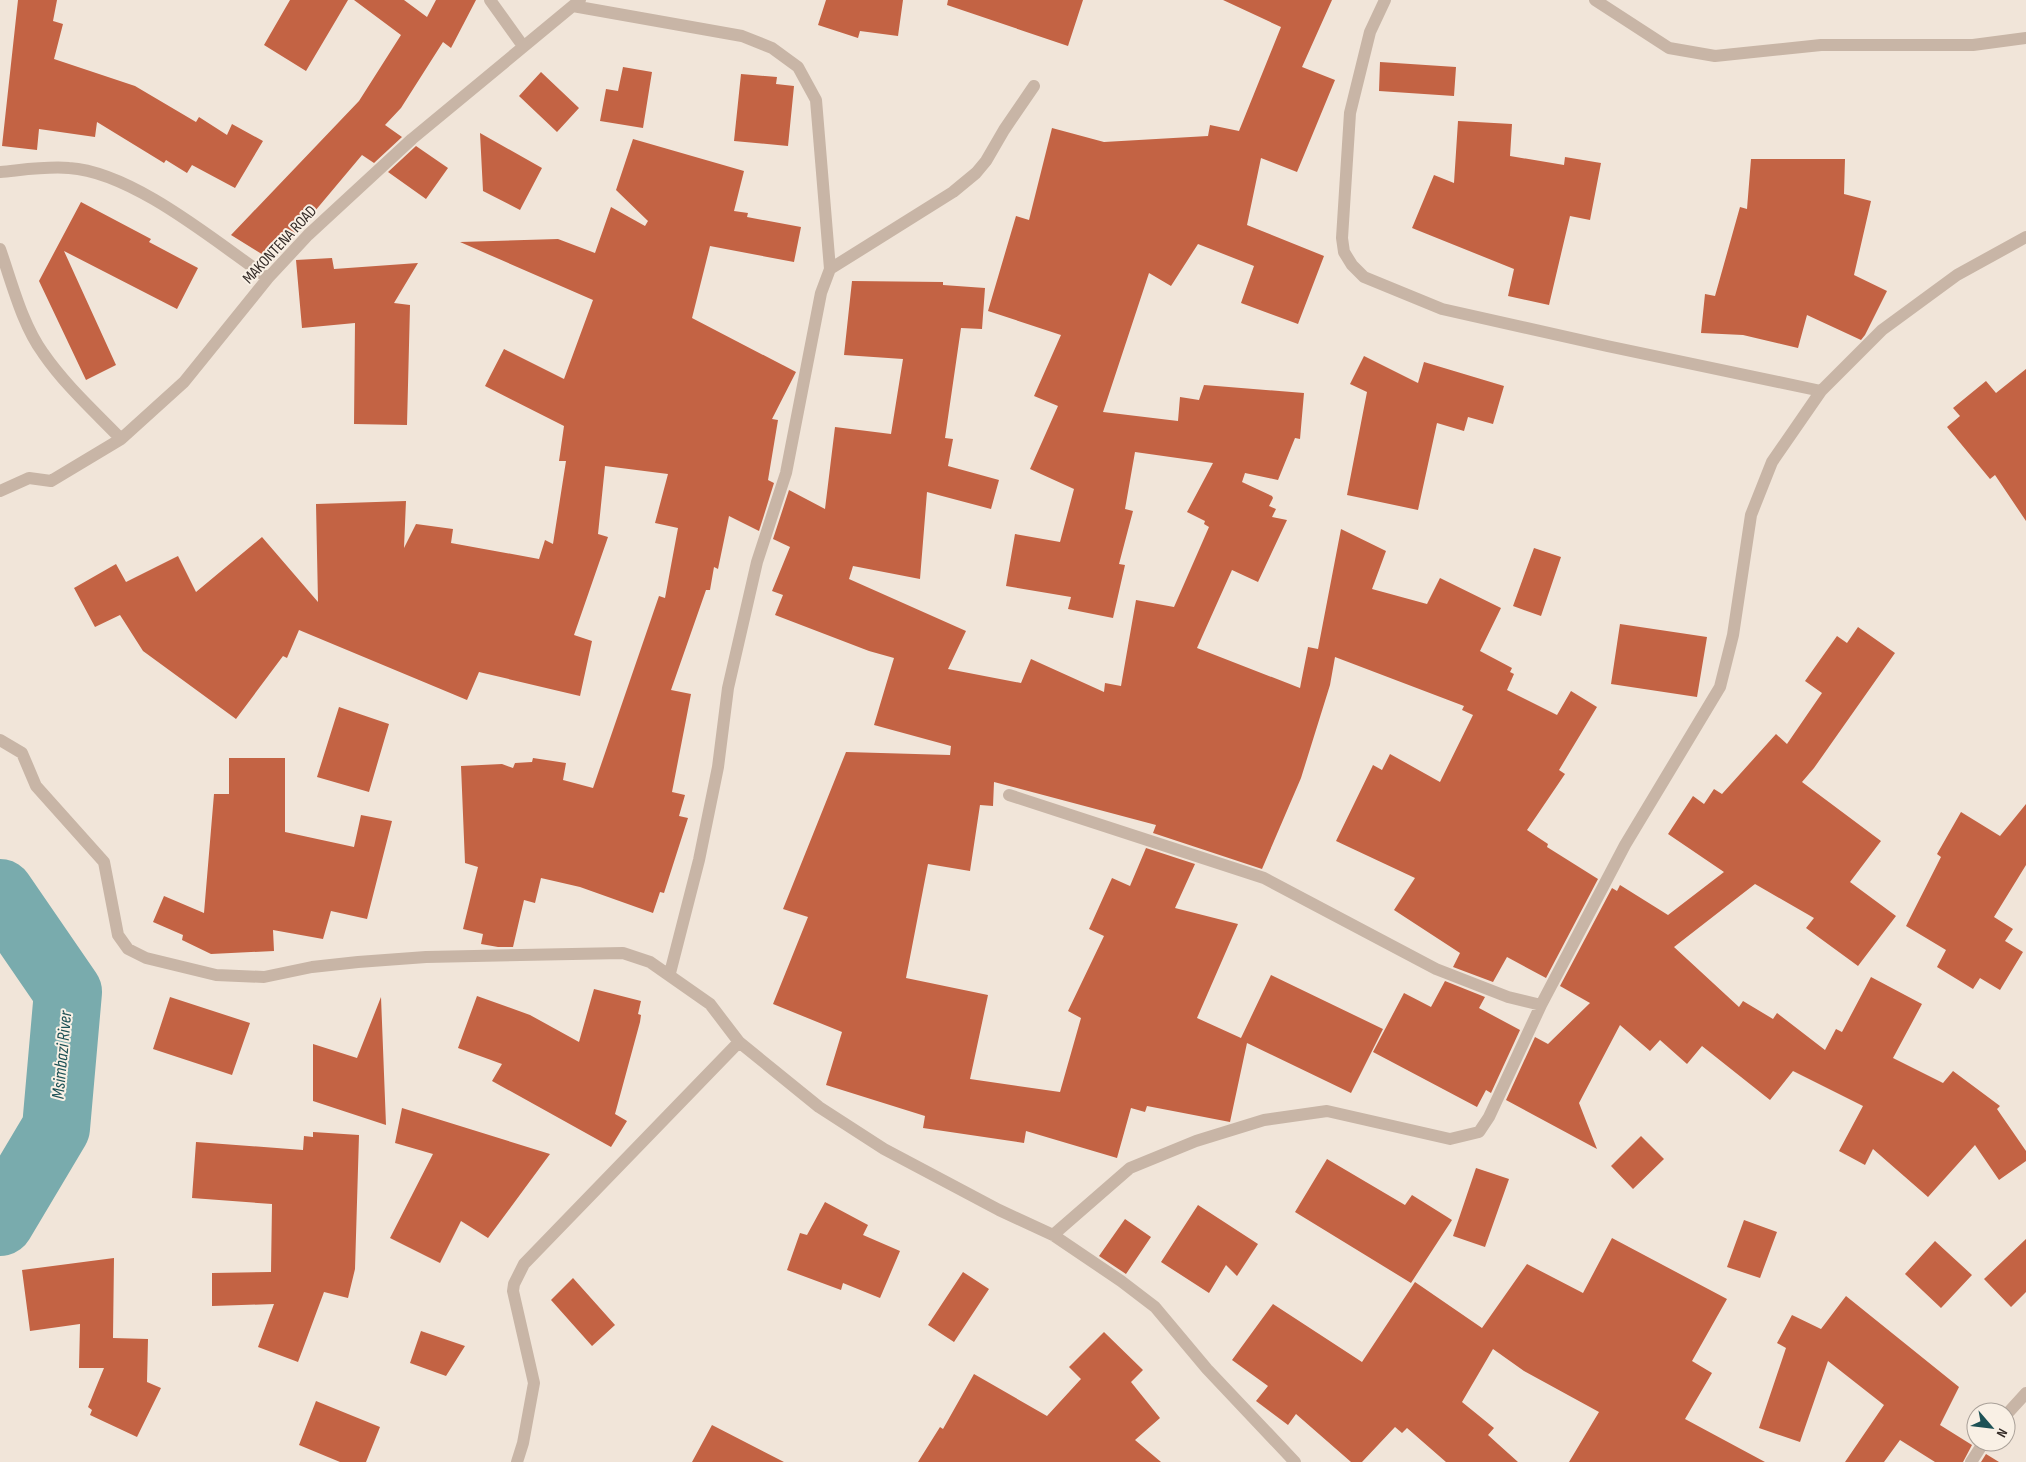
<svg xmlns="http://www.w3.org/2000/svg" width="2026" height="1462" font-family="'Sofia Sans Condensed',sans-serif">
<rect width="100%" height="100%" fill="#f1e5d9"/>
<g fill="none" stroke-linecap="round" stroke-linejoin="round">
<path stroke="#79abad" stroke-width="68" d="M 0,893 L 68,992 L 56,1128 L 0,1222"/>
</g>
<path fill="#c36344" d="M 18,0 L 57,0 L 53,21 L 63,24 L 54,59 L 135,86 L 196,122 L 199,117 L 227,135 L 232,124 L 263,141 L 235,188 L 192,165 L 187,173 L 166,160 L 164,163 L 97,122 L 95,137 L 39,129 L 37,150 L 2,146 Z
M 290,0 L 348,0 L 306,71 L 264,45 Z
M 354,0 L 404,0 L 427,17 L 436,0 L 476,0 L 451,48 L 443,42 L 401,108 L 385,125 L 402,137 L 374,163 L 362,155 L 273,261 L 231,235 L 359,101 L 401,35 Z
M 826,0 L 903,0 L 898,36 L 860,31 L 858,38 L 818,25 Z
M 948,0 L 1083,0 L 1068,46 L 947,5 Z
M 1223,0 L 1332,0 L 1302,67 L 1335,80 L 1297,172 L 1261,158 L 1247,225 L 1324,256 L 1298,324 L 1241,303 L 1254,266 L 1198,244 L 1171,286 L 1149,273 L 1103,412 L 1178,421 L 1180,397 L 1199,400 L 1204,385 L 1304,393 L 1300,439 L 1295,438 L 1278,480 L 1245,473 L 1242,482 L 1272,496 L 1273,498 L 1269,506 L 1276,509 L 1272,517 L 1287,520 L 1258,582 L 1232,570 L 1197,648 L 1300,688 L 1308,647 L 1318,649 L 1341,529 L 1386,551 L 1372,589 L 1427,604 L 1440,578 L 1501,608 L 1480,651 L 1512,668 L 1510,672 L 1514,674 L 1507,690 L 1557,715 L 1571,691 L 1597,707 L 1559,770 L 1565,774 L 1527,830 L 1548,844 L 1547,847 L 1598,879 L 1546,978 L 1507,957 L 1493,982 L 1453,967 L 1460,953 L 1394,910 L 1415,878 L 1336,841 L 1373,765 L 1382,770 L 1390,754 L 1440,782 L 1473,715 L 1462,710 L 1464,706 L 1335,657 L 1330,685 L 1301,778 L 1262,869 L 1153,833 L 1156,825 L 994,782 L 993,806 L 980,805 L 970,871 L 928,864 L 906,978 L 988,995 L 970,1079 L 1060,1092 L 1081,1018 L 1068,1011 L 1104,936 L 1089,929 L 1112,878 L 1130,886 L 1146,848 L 1195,864 L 1175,908 L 1238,924 L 1197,1018 L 1241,1038 L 1271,975 L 1383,1029 L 1351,1093 L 1247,1043 L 1230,1122 L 1147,1106 L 1145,1112 L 1131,1108 L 1117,1158 L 1026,1131 L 1024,1143 L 923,1128 L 925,1116 L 826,1085 L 842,1032 L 773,1004 L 808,917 L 783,909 L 846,752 L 950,755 L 951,746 L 874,725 L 894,658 L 869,651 L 775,615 L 783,595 L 772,591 L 790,547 L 773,539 L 789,490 L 825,509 L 835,427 L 891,434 L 903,359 L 844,355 L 852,281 L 943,282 L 943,285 L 985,288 L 982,329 L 961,328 L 945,438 L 953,439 L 948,466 L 999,480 L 991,509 L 927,492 L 920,579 L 853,566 L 849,579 L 966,631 L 948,669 L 1021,683 L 1031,659 L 1104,692 L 1105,683 L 1121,686 L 1136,600 L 1174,607 L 1209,527 L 1204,524 L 1205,521 L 1187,512 L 1213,463 L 1135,452 L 1125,509 L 1133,511 L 1119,564 L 1125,565 L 1113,618 L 1068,609 L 1071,597 L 1006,586 L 1015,534 L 1060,542 L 1074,489 L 1030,469 L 1058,406 L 1034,396 L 1061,335 L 988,311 L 1016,216 L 1029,220 L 1052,128 L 1104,142 L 1208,136 L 1210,125 L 1239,131 L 1281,27 Z
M 1380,62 L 1456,67 L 1454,96 L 1379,91 Z
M 623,67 L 652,72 L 643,128 L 600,121 L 606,89 L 618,91 Z
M 541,72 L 579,108 L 557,132 L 519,96 Z
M 741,74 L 777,77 L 776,84 L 794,86 L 788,146 L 734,141 Z
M 1458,121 L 1512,124 L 1510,156 L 1564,165 L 1565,157 L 1601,163 L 1590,220 L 1570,216 L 1549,305 L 1508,296 L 1514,269 L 1412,228 L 1434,175 L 1454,183 Z
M 480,133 L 542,168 L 520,210 L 483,191 Z
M 633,139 L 744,171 L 734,211 L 748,213 L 747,217 L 801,227 L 794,262 L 710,246 L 692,318 L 796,372 L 772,419 L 778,420 L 768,480 L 774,483 L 759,531 L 729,516 L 718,569 L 714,567 L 710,590 L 706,590 L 671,690 L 691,694 L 672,792 L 685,795 L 679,816 L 688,818 L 664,893 L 660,892 L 653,913 L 580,887 L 541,878 L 535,903 L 524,900 L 513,947 L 498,947 L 481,944 L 483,934 L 463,929 L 478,867 L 465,863 L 461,766 L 502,764 L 513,768 L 515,763 L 532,762 L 533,758 L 566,763 L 563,780 L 593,788 L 659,596 L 665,598 L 678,528 L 655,523 L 668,474 L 605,466 L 598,534 L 608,537 L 574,635 L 592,641 L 580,696 L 479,672 L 467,700 L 299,630 L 287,658 L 283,656 L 236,719 L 143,651 L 120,615 L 95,627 L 74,588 L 116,564 L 126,582 L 178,556 L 196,592 L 262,537 L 318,602 L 316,504 L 406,501 L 404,548 L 416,524 L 453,529 L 451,543 L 539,559 L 545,540 L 553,544 L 566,461 L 559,461 L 564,426 L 485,386 L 504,349 L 564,379 L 593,300 L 460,242 L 558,239 L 595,253 L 611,207 L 645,226 L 648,221 L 616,190 Z
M 416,146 L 448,168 L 426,199 L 388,172 Z
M 1751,159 L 1845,159 L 1844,194 L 1871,201 L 1854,275 L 1887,291 L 1865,335 L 1861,340 L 1807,315 L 1798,348 L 1743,335 L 1701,333 L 1705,294 L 1715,296 L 1740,207 L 1747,209 Z
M 81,202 L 151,239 L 149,242 L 198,268 L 177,309 L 64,251 L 116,365 L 86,380 L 39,281 Z
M 332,258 L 334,269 L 418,263 L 394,303 L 410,305 L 407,425 L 354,424 L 355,323 L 302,328 L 296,260 Z
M 1364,356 L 1418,383 L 1424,362 L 1504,386 L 1493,424 L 1468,417 L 1464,431 L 1437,423 L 1418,510 L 1347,495 L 1367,392 L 1350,384 Z
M 2026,369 L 2026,521 L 1995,475 L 1990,479 L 1947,427 L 1960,416 L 1953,408 L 1986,381 L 1996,393 Z
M 1534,548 L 1561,557 L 1541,616 L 1513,606 Z
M 1620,624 L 1707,637 L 1697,697 L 1611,684 Z
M 1858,627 L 1895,653 L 1814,768 L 1802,782 L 1881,841 L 1850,882 L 1896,916 L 1858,966 L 1806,928 L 1814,918 L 1755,884 L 1674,947 L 1739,1007 L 1743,1001 L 1773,1019 L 1777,1013 L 1825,1050 L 1836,1029 L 1842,1032 L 1871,977 L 1922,1004 L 1893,1058 L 1943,1083 L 1953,1071 L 2000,1106 L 1997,1109 L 2026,1151 L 2026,1161 L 1999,1180 L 1975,1145 L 1928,1197 L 1873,1149 L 1865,1165 L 1839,1151 L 1863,1106 L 1793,1071 L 1770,1100 L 1702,1046 L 1687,1064 L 1660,1040 L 1650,1051 L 1620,1025 L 1579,1103 L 1597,1149 L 1506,1100 L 1535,1037 L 1548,1044 L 1590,1003 L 1560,986 L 1612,888 L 1617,891 L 1620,885 L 1668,915 L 1724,872 L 1668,834 L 1693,796 L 1704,804 L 1714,789 L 1722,794 L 1776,734 L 1787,744 L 1822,693 L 1805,681 L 1837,636 L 1847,643 Z
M 339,707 L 389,724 L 369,792 L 317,777 Z
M 229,758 L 285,758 L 285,832 L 354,847 L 361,815 L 392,821 L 367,919 L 331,911 L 323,939 L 273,930 L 274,951 L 211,954 L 182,940 L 183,935 L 153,922 L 164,896 L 204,913 L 214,794 L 229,794 Z
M 2026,804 L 2026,865 L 1994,917 L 2013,929 L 2005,941 L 2023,952 L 2000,990 L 1980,978 L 1973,989 L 1937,967 L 1946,950 L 1906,926 L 1941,857 L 1937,854 L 1961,812 L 2000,836 Z
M 1445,981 L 1485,997 L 1479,1008 L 1520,1030 L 1491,1093 L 1486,1090 L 1477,1107 L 1373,1052 L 1404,993 L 1431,1007 Z
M 594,989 L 641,1001 L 638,1014 L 641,1015 L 640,1022 L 615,1114 L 627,1121 L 611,1147 L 492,1081 L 502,1064 L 458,1048 L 477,996 L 530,1015 L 579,1042 Z
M 170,997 L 250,1023 L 232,1075 L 153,1049 Z
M 381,997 L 386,1125 L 313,1101 L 313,1044 L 357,1058 Z
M 402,1108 L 550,1154 L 488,1238 L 461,1221 L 440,1263 L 390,1238 L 433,1154 L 395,1143 Z
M 313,1132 L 359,1135 L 355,1269 L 348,1298 L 324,1292 L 298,1362 L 258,1347 L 274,1304 L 212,1306 L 212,1273 L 271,1272 L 272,1204 L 192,1198 L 196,1142 L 303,1150 L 304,1136 L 313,1137 Z
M 1641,1136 L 1664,1159 L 1633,1189 L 1611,1166 Z
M 1327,1159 L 1405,1205 L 1412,1195 L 1452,1220 L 1411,1283 L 1295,1212 Z
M 1476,1168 L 1509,1179 L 1485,1247 L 1453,1236 Z
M 825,1202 L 868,1225 L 863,1235 L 900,1251 L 880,1298 L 843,1283 L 841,1290 L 787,1270 L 800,1233 L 807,1235 Z
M 1198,1205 L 1258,1244 L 1237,1276 L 1226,1265 L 1209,1293 L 1161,1262 Z
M 1125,1219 L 1151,1237 L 1126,1274 L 1099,1256 Z
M 1744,1220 L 1777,1232 L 1760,1278 L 1727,1267 Z
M 1612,1238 L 1727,1299 L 1692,1361 L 1712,1373 L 1685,1419 L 1765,1462 L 1569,1462 L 1599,1412 L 1524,1371 L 1493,1349 L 1462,1402 L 1494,1428 L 1488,1435 L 1518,1462 L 1446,1462 L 1407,1428 L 1402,1433 L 1395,1427 L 1362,1462 L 1351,1462 L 1296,1414 L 1288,1425 L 1256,1401 L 1268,1386 L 1232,1360 L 1273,1304 L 1362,1362 L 1415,1282 L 1482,1328 L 1527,1264 L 1583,1293 Z
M 2026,1239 L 2026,1292 L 2011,1307 L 1984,1279 Z
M 1935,1241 L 1972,1275 L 1941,1308 L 1905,1274 Z
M 114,1258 L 113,1338 L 148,1339 L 147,1382 L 161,1388 L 137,1437 L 90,1415 L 92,1410 L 88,1407 L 104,1368 L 79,1368 L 80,1324 L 30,1331 L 22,1270 Z
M 963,1272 L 989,1289 L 954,1342 L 928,1325 Z
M 573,1278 L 615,1325 L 592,1346 L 551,1300 Z
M 1846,1296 L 1959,1387 L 1940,1425 L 1972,1445 L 1963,1462 L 1935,1462 L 1900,1440 L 1884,1462 L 1845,1462 L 1884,1405 L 1828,1361 L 1800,1442 L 1759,1428 L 1786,1348 L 1777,1343 L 1792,1315 L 1821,1329 Z
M 421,1331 L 465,1346 L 446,1376 L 410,1363 Z
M 1104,1332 L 1143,1370 L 1131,1382 L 1160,1418 L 1135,1440 L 1161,1462 L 918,1462 L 940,1427 L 943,1429 L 974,1374 L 1047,1416 L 1081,1379 L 1069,1367 Z
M 316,1401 L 380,1427 L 366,1462 L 340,1462 L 299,1445 Z
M 712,1425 L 784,1462 L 692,1462 Z
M 1986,1454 L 1999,1462 L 1981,1462 Z"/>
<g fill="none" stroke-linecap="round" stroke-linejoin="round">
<path stroke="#c8b5a6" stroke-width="12" d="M 490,0 L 523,46
M 1385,0 L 1370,32 L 1350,113 L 1342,238 L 1344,252 L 1352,265 L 1364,277 L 1442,309 L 1607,346 L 1821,391
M 1595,0 L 1669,48 L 1715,56 L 1821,45 L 1973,45 L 2026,38
M 573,6 L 742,36 L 772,48 L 798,67 L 816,100 L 830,269
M 0,172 C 22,170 47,166 69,168 C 133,172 216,242 268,278
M 0,249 C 12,283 22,324 43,353 C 65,385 94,411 121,439
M 0,491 L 29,478 L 51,481 L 121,439 L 184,382 L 268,278 L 308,235 L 412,139 L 580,0
M 0,740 L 22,753 L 36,786 L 104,862 L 118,935 L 128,949 L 146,958 L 216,975 L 264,977 L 312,967 L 358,962 L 426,957 L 623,953 L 650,962 L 710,1004 L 739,1042 L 819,1107 L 884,1149 L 999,1210 L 1053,1235 L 1121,1281 L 1155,1307 L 1207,1369 L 1295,1462
M 1009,795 L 1264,878 L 1436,969 L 1508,997 L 1541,1005
M 670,973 L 699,860 L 718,767 L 728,688 L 757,562 L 786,473 L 821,293 L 830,269 L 953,192 L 976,173 L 986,161 L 1004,130 L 1034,86
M 1053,1235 L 1130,1168 L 1196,1141 L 1264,1120 L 1327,1111 L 1450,1139 L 1479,1132 L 1489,1117 L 1541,1005 L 1625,845 L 1720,687 L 1733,635 L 1751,515 L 1772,462 L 1821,391 L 1882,330 L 1957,275 L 2026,237
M 2006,1415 L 2026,1393
M 517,1462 L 523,1443 L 534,1383 L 513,1291 L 514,1284 L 524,1264 L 739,1042
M 1971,1462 L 1984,1442"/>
</g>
<g text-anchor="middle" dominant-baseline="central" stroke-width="4" stroke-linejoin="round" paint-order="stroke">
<g font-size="16" fill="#342b27" stroke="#f9f0e5">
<text transform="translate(280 245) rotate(-47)">MAKONTENA ROAD</text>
</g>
<g font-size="18" font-style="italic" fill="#1d5155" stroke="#f9f0e5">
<text transform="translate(62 1055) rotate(-85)">Msimbazi River</text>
</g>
</g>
<g transform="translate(1991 1427) rotate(118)"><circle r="24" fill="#f9f0e5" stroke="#aaa199"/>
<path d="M0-4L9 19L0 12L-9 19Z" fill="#1d5155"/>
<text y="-8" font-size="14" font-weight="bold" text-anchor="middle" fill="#342b27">N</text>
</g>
</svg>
